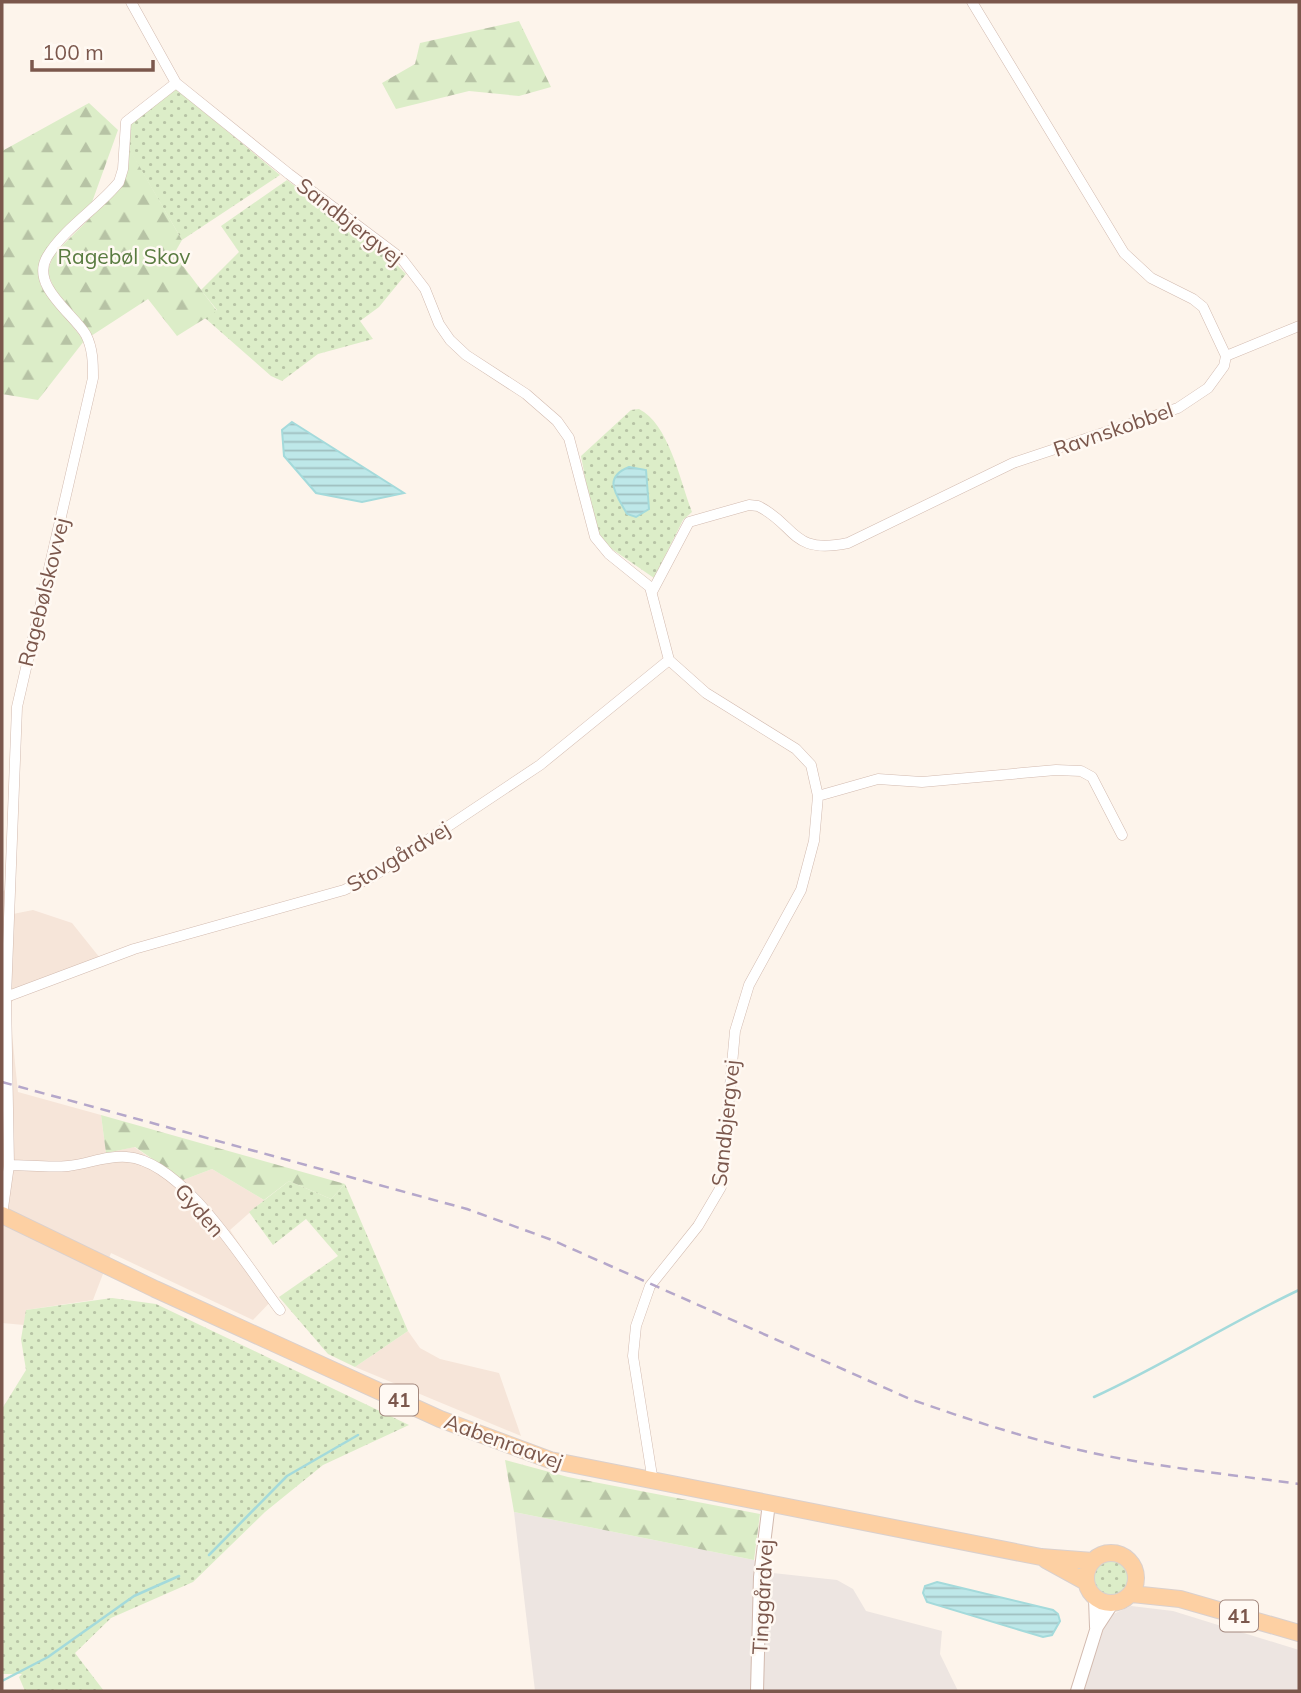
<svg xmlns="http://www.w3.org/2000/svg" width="1301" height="1693" font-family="Mulish,sans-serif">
<defs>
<pattern id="grass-dots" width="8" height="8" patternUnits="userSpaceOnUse" patternTransform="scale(1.75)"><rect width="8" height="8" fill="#dcedc8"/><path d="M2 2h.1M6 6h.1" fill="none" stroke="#b7c3a5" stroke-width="1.8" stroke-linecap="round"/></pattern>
<pattern id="forest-firs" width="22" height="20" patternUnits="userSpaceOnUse" patternTransform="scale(1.75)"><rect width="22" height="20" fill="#dcedc8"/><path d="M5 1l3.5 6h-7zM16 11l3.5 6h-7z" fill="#b7c3a5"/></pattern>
<pattern id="water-rules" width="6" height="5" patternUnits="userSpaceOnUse" patternTransform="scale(1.75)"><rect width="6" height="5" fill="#bee8e9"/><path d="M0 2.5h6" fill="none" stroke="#9fbfbf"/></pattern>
</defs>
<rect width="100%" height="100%" fill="#fdf4eb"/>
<path fill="#f6e5d9" d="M 15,882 L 13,914 L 33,910 L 72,923 L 100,958 L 16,997 L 9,1005 L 18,1092 L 101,1115 L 106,1153 L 134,1147 L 183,1180 L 212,1169 L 264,1200 L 230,1230 L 275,1297 L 253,1320 L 111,1253 L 93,1300 L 26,1310 L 24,1325 L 2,1323 L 2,892 Z
M 408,1331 L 420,1348 L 440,1359 L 499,1373 L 521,1436 L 355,1367 Z"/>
<path fill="#ede5e1" d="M 514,1512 L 754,1560 L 773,1573 L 837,1580 L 853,1589 L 866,1611 L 942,1631 L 940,1654 L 958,1691 L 535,1691 Z
M 1131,1606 L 1173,1611 L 1299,1650 L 1299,1691 L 1083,1691 L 1105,1625 L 1111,1615 Z"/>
<path fill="url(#grass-dots)" d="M 175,88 L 280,175 L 182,240 L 126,144 L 129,123 Z
M 287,180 L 393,261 L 406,274 L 379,307 L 360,321 L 373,339 L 318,354 L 282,381 L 271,376 L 205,318 L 217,310 L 201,290 L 239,252 L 221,226 Z
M 639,409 C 669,424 680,481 692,512 L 683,520 L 654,578 L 606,545 L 594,525 L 581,456 L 631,410 Z
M 289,1181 L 331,1199 L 345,1184 L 408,1331 L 355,1367 L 328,1354 L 279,1297 L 338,1256 L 306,1219 L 273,1245 L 249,1212 Z
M 112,1298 L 156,1304 L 409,1425 L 323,1465 L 265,1512 L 193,1582 L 111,1618 L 75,1653 L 104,1691 L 25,1691 L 19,1677 L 22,1674 L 2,1674 L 2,1409 L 26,1370 L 21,1339 L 26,1310 Z
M1094 1578a18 18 0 1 1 36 0a18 18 0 1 1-36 0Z"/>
<path fill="url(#forest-firs)" d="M 519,21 L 551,87 L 519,96 L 469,91 L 396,109 L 382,83 L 415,64 L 420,43 Z
M 89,103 L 118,130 L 91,205 L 51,247 L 39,264 L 40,284 L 84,341 L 38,400 L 2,394 L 2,142 L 4,150 Z
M 126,143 L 182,240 L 174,254 L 217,311 L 177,336 L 148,299 L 91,336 L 55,290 L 47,272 L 54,254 L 120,188 L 125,178 Z
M 101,1115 L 345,1184 L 331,1199 L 289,1181 L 264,1200 L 212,1169 L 183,1180 L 135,1147 L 106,1153 Z
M 505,1460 L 568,1477 L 760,1514 L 754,1560 L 514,1512 Z"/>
<path fill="url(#water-rules)" stroke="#a4dadb" stroke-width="2" d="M 292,422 L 404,493 L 362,502 L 316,493 L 284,456 L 282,430 Z
M 629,467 L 646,470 L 649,509 L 636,517 L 627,514 C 616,494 602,478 629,467 Z
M 937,1582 L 1053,1610 L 1058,1614 L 1060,1621 L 1052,1635 L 1043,1637 L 927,1602 L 923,1593 L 925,1586 Z"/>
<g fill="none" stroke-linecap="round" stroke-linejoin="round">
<path stroke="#a4dadb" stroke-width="2.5" d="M 1094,1397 C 1164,1365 1229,1323 1299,1290
M 209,1555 L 287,1476 L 358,1435
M 2,1681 L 48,1657 L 134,1596 L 179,1576"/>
<g stroke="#d2baaf" stroke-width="11">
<path id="minor" d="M 131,2 L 176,83 L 289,174 L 402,259 L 425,289 L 439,324 L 450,340 L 466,355 L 526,394 L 557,421 L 569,438 L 595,537 L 609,554 L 650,587 L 669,660 L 706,693 L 796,749 L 811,765 L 818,796 L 814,841 L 801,890 L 749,985 L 735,1031 L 721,1187 L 698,1226 L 650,1286 L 636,1326 L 633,1356 L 653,1482
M 1226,356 L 1299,326
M 652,592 L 689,522 L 749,505 L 758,506 C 797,525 790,555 848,543 L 1013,463 L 1178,408 L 1208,388 L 1224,366 L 1226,356 L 1203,307 L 1193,299 L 1151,278 L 1124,253 L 972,2
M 818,796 L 878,779 L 922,782 L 1056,770 L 1081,771 L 1092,777 L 1122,835
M 6,997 L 134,949 L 344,890 L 372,877 L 540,765 L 669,660
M 9,1165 C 28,1165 49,1168 68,1166 C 88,1164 107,1155 127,1157 C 184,1161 247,1267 280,1310
M 2,1215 L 9,1165 L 6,997 L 17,707 L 93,378 C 93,363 93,349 86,335 C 74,314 30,286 47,257 C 64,228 98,208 119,182 L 123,169 L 126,122 L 176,83"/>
</g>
<g stroke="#d2baaf" stroke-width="14">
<path id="tertiary" d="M 1095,1598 L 1096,1627
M 757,1691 L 760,1577 L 769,1503
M 1077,1691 L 1097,1627 L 1112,1604"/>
</g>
<g stroke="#dad0cd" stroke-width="18">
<path id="primary" d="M 2,1215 L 155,1289 L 440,1419 L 550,1460 L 1041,1557 L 1093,1561
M1086 1578a25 25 0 1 1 50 0a25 25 0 1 1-50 0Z
M 1046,1560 L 1086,1582
M 1132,1594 L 1180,1599 L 1299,1633"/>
</g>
<use href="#minor" stroke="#fff" stroke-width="10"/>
<use href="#tertiary" stroke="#fff" stroke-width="12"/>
<use href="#primary" stroke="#fdd0a3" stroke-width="16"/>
<path stroke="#b5a7ca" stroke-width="2.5" stroke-dasharray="10 7" stroke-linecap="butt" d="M 2,1082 L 467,1209 L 552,1240 L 910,1399 C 967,1419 1024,1438 1084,1451 C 1154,1467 1227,1474 1299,1484"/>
</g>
<g text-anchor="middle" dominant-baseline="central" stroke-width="5" stroke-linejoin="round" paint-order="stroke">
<g fill="#fff9f3" stroke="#a3887e" stroke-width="2">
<rect x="380" y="1384.5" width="38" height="31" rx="5"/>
<rect x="1220" y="1600.5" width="38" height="31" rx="5"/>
</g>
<g font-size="19" font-weight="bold" fill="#7b574c">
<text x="399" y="1400">41</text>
<text x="1239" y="1616">41</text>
</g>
<g font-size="21" fill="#7b574c" stroke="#fff9f3">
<text transform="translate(350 221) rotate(38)">Sandbjergvej</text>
<text transform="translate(1113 429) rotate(-19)">Ravnskobbel</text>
<text transform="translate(43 592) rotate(-76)">Ragebølskovvej</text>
<text transform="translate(398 856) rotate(-31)">Stovgårdvej</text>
<text transform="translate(725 1123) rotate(-84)">Sandbjergvej</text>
<text transform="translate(200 1210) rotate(49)">Gyden</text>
<text transform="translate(504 1441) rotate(20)">Aabenraavej</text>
<text transform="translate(762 1597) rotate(-87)">Tinggårdvej</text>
</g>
<g font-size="21" fill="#597b40" stroke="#fff9f3">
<text x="124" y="256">Ragebøl Skov</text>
</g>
</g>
<rect width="1301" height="1693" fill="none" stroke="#7b574c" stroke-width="7"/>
<path d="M32 60v10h121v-10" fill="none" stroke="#7b574c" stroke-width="3.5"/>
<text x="42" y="60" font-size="21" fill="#7b574c" stroke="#fff9f3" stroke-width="5" paint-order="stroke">100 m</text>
</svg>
